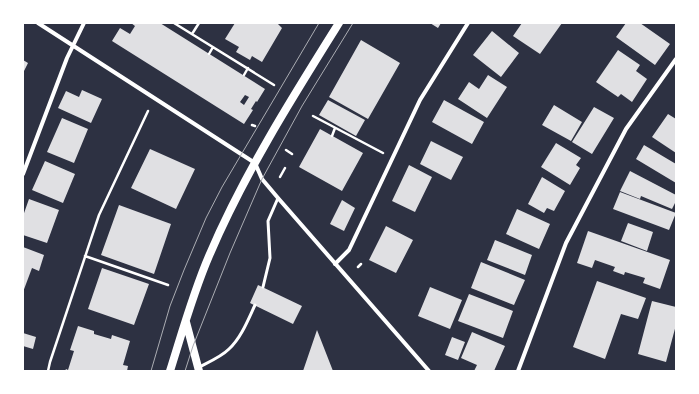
<svg xmlns="http://www.w3.org/2000/svg" width="699" height="394" font-family="'Alegreya Sans',sans-serif">
<rect width="100%" height="100%" fill="#2d3142"/>
<path fill="#e0e0e3" fill-rule="evenodd" d="M 131,23 L 160,23 L 265,89 L 257,102 L 256,101 L 251,109 L 253,110 L 244,124 L 112,41 L 120,28 L 130,34 L 135,26 ZM 245,95 L 249,97 L 244,105 L 240,102 Z
M 235,23 L 277,23 L 282,28 L 262,62 L 252,56 L 250,60 L 236,52 L 239,47 L 225,39 Z
M 430,23 L 441,23 L 438,28 Z
M 522,23 L 562,23 L 540,54 L 513,36 Z
M 626,23 L 640,23 L 670,44 L 655,65 L 616,37 Z
M 492,31 L 519,53 L 501,77 L 473,55 Z
M 361,40 L 400,63 L 368,119 L 329,97 Z
M 618,50 L 640,65 L 636,71 L 647,79 L 632,102 L 621,94 L 618,97 L 596,82 Z
M 23,60 L 28,63 L 23,73 Z
M 488,75 L 507,87 L 487,118 L 458,99 L 469,82 L 479,89 Z
M 82,90 L 102,99 L 91,123 L 58,108 L 66,91 L 79,97 Z
M 328,100 L 365,120 L 356,136 L 319,115 Z
M 444,100 L 484,122 L 472,144 L 432,122 Z
M 554,105 L 582,122 L 571,141 L 542,125 Z
M 594,107 L 614,118 L 592,154 L 572,142 Z
M 668,114 L 676,119 L 676,153 L 652,137 Z
M 62,118 L 88,129 L 74,163 L 47,152 Z
M 320,129 L 363,153 L 342,191 L 299,167 Z
M 431,141 L 463,157 L 451,180 L 420,164 Z
M 556,143 L 581,158 L 576,165 L 580,168 L 570,185 L 541,167 Z
M 644,145 L 676,164 L 676,183 L 636,159 Z
M 150,149 L 195,169 L 176,209 L 131,188 Z
M 45,161 L 75,174 L 63,203 L 32,190 Z
M 409,165 L 432,177 L 415,212 L 392,201 Z
M 630,171 L 676,195 L 676,201 L 672,209 L 641,196 L 640,199 L 620,191 Z
M 542,177 L 565,191 L 554,211 L 547,208 L 544,213 L 528,204 Z
M 620,192 L 676,213 L 669,230 L 613,209 Z
M 29,199 L 59,210 L 47,243 L 23,235 L 23,216 Z
M 342,200 L 355,208 L 344,231 L 330,224 Z
M 119,205 L 171,224 L 154,274 L 101,255 Z
M 517,209 L 550,224 L 539,249 L 506,234 Z
M 628,223 L 653,232 L 647,251 L 621,241 Z
M 386,226 L 413,240 L 396,273 L 369,260 Z
M 588,231 L 670,260 L 660,289 L 643,283 L 645,278 L 625,272 L 624,275 L 613,271 L 615,267 L 595,260 L 592,268 L 577,263 Z
M 495,240 L 532,255 L 525,275 L 487,260 Z
M 23,247 L 44,255 L 39,271 L 32,268 L 23,292 Z
M 481,262 L 525,280 L 514,305 L 471,288 Z
M 102,268 L 149,284 L 134,325 L 88,309 Z
M 597,281 L 646,298 L 638,319 L 621,314 L 605,359 L 573,347 Z
M 258,285 L 302,306 L 293,324 L 250,303 Z
M 430,287 L 462,300 L 450,329 L 418,316 Z
M 469,294 L 513,311 L 503,338 L 458,321 Z
M 652,301 L 676,307 L 676,325 L 666,362 L 638,354 Z
M 78,326 L 94,331 L 94,334 L 111,339 L 112,335 L 130,341 L 123,365 L 128,366 L 127,371 L 65,371 L 66,369 L 68,370 L 74,351 L 70,350 Z
M 317,330 L 333,371 L 303,371 Z
M 472,332 L 505,346 L 494,371 L 474,371 L 477,365 L 461,358 Z
M 23,333 L 36,337 L 33,349 L 23,346 Z
M 452,337 L 465,342 L 458,360 L 445,355 Z"/>
<g fill="none" stroke-linecap="round" stroke-linejoin="round">
<path stroke="#fff" stroke-width="2.5" d="M 174,23 L 274,85
M 192,34 L 199,23
M 209,54 L 213,47
M 244,75 L 248,68
M 313,116 L 383,153
M 252,125 L 255,126
M 332,136 L 335,128
M 286,150 L 292,154
M 280,177 L 285,168
M 85,256 L 168,285
M 358,267 L 361,264
M 48,371 L 50,362 L 99,215 L 148,111"/>
<path stroke="#fff" stroke-width="3" d="M 263,287 L 270,258 L 268,221 L 278,198
M 199,367 C 209,362 221,357 229,349 C 241,338 248,320 255,305"/>
<path stroke="#fff" stroke-width="4" d="M 38,23 L 255,163 L 262,179 L 278,198 L 429,371
M 23,174 L 67,58 L 84,23
M 335,264 L 349,250 L 420,100 L 468,23
M 518,371 L 566,243 L 626,129 L 676,59"/>
<path stroke="#fff" stroke-width="8" d="M 186,322 L 199,371
M 170,371 C 182,333 193,293 209,256 C 244,174 292,98 339,23"/>
<path stroke="#abadb3" stroke-width="1" d="M 151,371 L 170,306 L 184,270 L 206,218 L 222,187 L 319,23
M 185,371 L 193,346 L 230,253 L 262,179 L 302,106 L 353,23"/>
</g>
<rect width="699" height="394" fill="none" stroke="#ffffff" stroke-width="48"/>
</svg>
